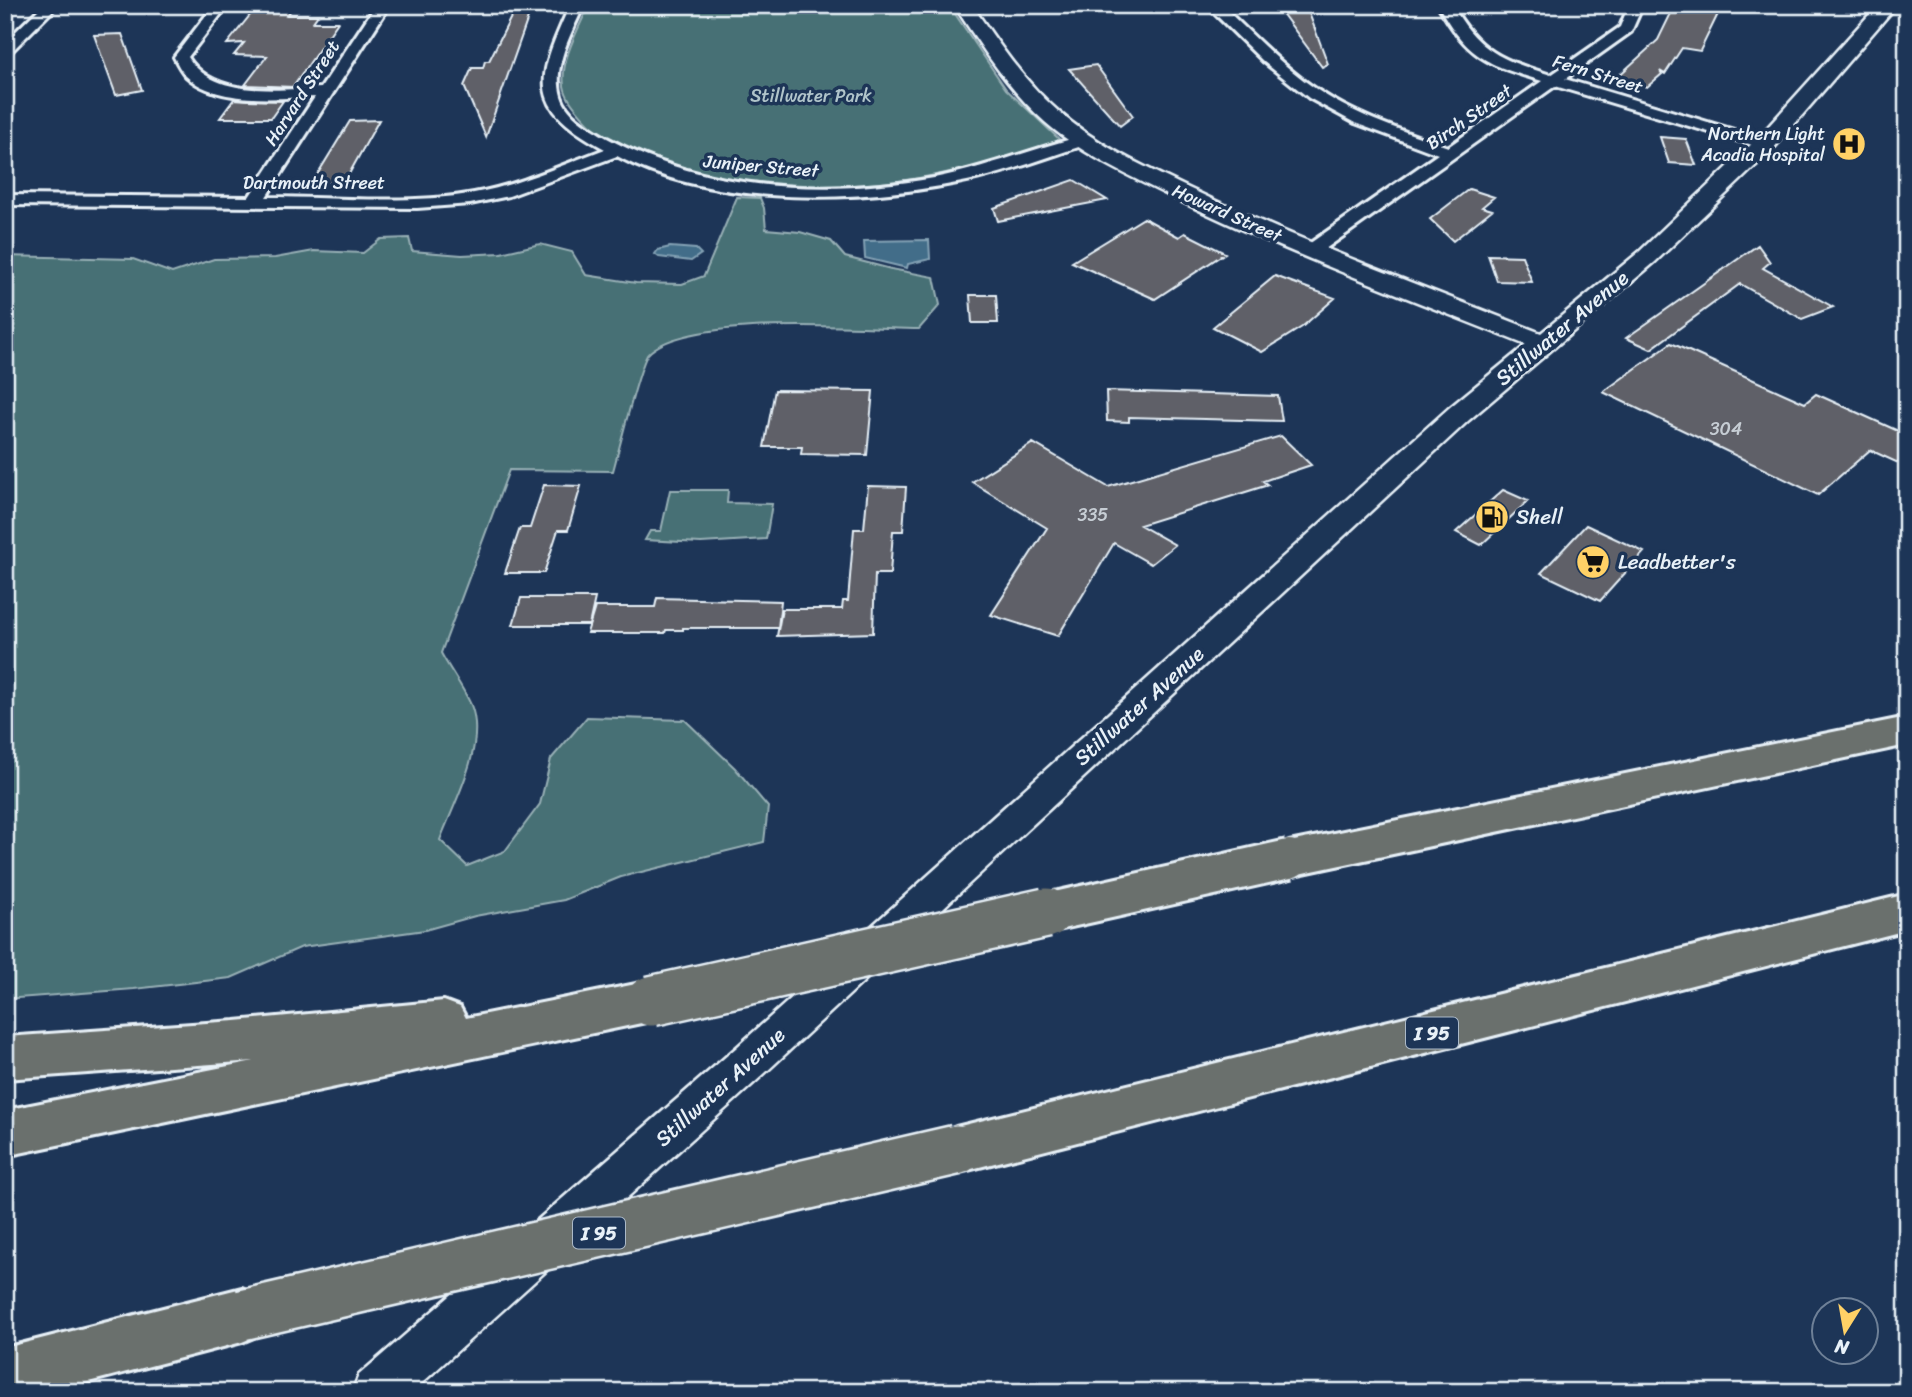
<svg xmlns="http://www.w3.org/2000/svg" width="1912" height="1397" font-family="Sriracha,sans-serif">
<rect width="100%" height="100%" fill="#1d3557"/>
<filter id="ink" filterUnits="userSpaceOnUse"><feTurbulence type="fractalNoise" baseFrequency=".0143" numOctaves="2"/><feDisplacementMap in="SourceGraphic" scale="14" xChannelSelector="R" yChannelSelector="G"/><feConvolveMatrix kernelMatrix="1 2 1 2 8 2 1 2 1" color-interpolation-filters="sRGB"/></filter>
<g filter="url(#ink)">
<path fill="#477074" stroke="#98b0b6" stroke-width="2" d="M 589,5 L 949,5 L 1006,89 L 1059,139 L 1052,145 C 996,161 940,178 881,183 C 801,191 640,182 583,117 C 575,108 566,98 564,86 C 560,60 579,28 589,5 Z
M 737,197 L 760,198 L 764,208 L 766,229 L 800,232 L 831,241 L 845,257 L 891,269 L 934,277 L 940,305 L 919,329 C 861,328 687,314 648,354 C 640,362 618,454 613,471 L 509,470 L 441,653 C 450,670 463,687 471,705 C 487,745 454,803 440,840 L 467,866 L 505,851 L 540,804 L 551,759 L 587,717 L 685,720 L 735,768 L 768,807 L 764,842 L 621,877 L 564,900 L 475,916 L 425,930 L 302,947 L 231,978 L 134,989 L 5,999 L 5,256 L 133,259 L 172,273 L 214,259 L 275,258 L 314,251 L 363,253 L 381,239 L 409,238 L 412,251 L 462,255 L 501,253 L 540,244 L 572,252 L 586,275 L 636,283 L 682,284 L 704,276 Z
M 670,490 L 728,490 L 727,503 L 772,504 L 766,539 L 701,543 L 645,540 L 650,531 L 661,531 Z"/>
<path fill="#426d89" stroke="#84a2b5" stroke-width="2" d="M 929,240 L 930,259 L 908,264 L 907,268 L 865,258 L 864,241 Z
M 670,247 L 696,249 L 701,254 L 691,261 L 659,257 L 655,254 L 658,250 Z"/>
<path fill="#5e6068" stroke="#e8f1f8" stroke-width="2" d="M 1276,5 L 1306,5 L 1328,64 L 1322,67 Z
M 1674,7 L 1718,14 L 1700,51 L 1682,48 L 1665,74 L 1660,71 L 1662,74 L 1647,87 L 1615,79 L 1658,40 Z
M 255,9 L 292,9 L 287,15 L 318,15 L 313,22 L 338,22 L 293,87 L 245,85 L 267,56 L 234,55 L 244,43 L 227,44 Z
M 515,9 L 529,15 L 486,137 L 464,86 L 472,68 L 483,68 L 485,61 L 489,61 Z
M 122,34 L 142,90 L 116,95 L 94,35 Z
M 1096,65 L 1133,116 L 1120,126 L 1069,69 Z
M 234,99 L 248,100 L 283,101 L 271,118 L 220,118 Z
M 379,120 L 344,183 L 312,183 L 350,121 Z
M 1660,137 L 1686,139 L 1696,165 L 1669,163 Z
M 1074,180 L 1107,200 L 998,221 L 994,208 Z
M 1469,189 L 1494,197 L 1482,207 L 1492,210 L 1453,241 L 1430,219 Z
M 1144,218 L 1179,237 L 1185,233 L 1225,253 L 1155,299 L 1072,262 Z
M 1758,245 L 1770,262 L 1763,268 L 1833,307 L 1802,319 L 1740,284 L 1651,349 L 1626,338 Z
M 1488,255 L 1522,256 L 1532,282 L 1497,281 Z
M 1275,276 L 1335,298 L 1302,327 L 1262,352 L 1213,327 Z
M 970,295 L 996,295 L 998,323 L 972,323 Z
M 1671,343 L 1805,403 L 1816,394 L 1907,435 L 1907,467 L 1870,450 L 1818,495 L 1603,392 Z
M 775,390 L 873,391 L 867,455 L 801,454 L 802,447 L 764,447 Z
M 1106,391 L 1278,396 L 1282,421 L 1129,417 L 1129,422 L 1107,421 Z
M 1281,436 L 1311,465 L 1263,481 L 1268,485 L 1140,525 L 1175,545 L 1151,564 L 1114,543 L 1058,636 L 991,615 L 1047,528 L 972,482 L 1033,443 L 1108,487 Z
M 544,485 L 581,486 L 568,530 L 558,530 L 544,573 L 505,573 L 520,528 L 530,528 Z
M 868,486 L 906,487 L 903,531 L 893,531 L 890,574 L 875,574 L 873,633 L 777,636 L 782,609 L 842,609 L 843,601 L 848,601 L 854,529 L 864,529 Z
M 1503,490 L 1528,501 L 1481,545 L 1456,532 Z
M 1586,525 L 1644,552 L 1600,601 L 1541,573 Z
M 521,598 L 595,598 L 589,625 L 513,625 Z
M 657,598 L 781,601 L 778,628 L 683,628 L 683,630 L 666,630 L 665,633 L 587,633 L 595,607 L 655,607 Z"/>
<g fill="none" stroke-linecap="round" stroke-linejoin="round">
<g stroke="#e8f1f8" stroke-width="6">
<path id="street" d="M 43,5 L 58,5 L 10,53 L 5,54 L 5,42 Z
M 214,5 L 228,5 L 188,57 C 214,99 279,89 321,88 L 376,5 L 390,5 L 266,197 C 329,197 412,205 474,193 C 519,185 562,165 605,149 C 525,106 537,79 570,5 L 584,5 C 572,32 552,66 561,96 C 567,116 590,128 607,138 C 705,191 825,197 934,178 C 985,168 1032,149 1082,136 L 1090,141 L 1088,144 C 1051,156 1014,170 976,179 C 870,203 715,209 617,156 L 509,196 L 470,204 L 417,208 L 5,205 L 5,195 L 249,197 L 315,97 C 276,98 218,105 186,76 C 181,71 177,63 174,57 Z
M 1206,5 L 1221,5 C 1253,35 1283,67 1319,91 C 1358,117 1404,131 1448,147 L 1542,81 C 1486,64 1468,58 1438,5 L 1452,5 C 1479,52 1502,60 1551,75 L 1620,27 L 1629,5 L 1643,5 L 1631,32 L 1565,79 L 1771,141 L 1773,144 L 1765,149 L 1759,147 L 1555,86 L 1318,254 L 1312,255 L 1303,250 L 1306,246 L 1438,154 L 1355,123 L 1309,98 L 1264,62 Z"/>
</g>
<g stroke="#e8f1f8" stroke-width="5">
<path id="secondary" d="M 954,5 L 972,5 C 998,43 1024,82 1059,112 C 1099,147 1149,169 1197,192 C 1308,245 1425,287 1541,333 L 1639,252 L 1757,139 L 1878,5 L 1897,5 L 1773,149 L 1655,262 L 1469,420 L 765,1073 L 412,1392 L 352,1392 L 359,1375 L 737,1047 L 1449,408 L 1526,345 C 1409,298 1291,255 1178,200 C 1132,177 1084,156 1045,122 C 1008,89 981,46 954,5 Z"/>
</g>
<g stroke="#e8f1f8" stroke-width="6">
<path id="highway" d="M 1907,717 L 1907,745 L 1289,876 L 1274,871 L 1268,859 L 1274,847 L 1289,842 Z
M 1907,894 L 1907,930 L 956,1173 L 938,1166 L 931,1150 L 938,1134 L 956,1127 Z
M 651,981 L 667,987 L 674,1001 L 667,1015 L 651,1021 L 5,1156 L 5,1110 L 254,1061 L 5,1079 L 5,1037 L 235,1021 L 444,1001 L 460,1007 L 466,1018 Z
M 242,1288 L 261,1296 L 269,1315 L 261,1334 L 242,1342 L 50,1392 L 5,1392 L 5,1348 Z"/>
</g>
<use href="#street" fill="#1d3557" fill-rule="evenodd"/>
<use href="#secondary" fill="#1d3557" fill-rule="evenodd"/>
<use href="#highway" fill="#6b706d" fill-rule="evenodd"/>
<g stroke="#e8f1f8" stroke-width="44" stroke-linecap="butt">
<path id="highway-bridge-far1" d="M 1038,915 L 1289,859"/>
</g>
<g stroke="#e8f1f8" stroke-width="54" stroke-linecap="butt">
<path id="highway-bridge" d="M 651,1001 L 1046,913
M 242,1315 L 956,1150"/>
</g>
<use href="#highway-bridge-far1" stroke="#6b706d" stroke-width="38"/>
<use href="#highway-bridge" stroke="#6b706d" stroke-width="49"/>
</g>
</g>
<defs>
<g id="hospital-disc" transform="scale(1.75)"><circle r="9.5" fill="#ffd166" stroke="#1d3557"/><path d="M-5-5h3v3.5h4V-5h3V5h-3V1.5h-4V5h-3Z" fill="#111"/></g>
<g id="fuel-disc" transform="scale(1.75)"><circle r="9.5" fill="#ffd166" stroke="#1d3557"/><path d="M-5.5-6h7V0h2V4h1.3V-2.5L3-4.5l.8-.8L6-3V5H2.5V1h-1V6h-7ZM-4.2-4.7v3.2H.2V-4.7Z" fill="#111"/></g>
<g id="supermarket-disc" transform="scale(1.75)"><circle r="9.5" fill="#ffd166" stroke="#1d3557"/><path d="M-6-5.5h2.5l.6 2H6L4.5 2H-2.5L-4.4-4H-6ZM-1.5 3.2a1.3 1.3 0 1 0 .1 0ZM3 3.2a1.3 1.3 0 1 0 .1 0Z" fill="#111"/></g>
</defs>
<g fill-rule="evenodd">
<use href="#hospital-disc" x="1849" y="144"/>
<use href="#fuel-disc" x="1492" y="517"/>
<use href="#supermarket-disc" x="1593" y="562"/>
</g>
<g text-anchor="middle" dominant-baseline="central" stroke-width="7" stroke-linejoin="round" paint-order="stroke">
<g font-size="18" fill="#e8f1f8" stroke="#1d3557">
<text transform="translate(1598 74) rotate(17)">Fern Street</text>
<text transform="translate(302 93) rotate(-57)">Harvard Street</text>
<text transform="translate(1469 117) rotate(-35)">Birch Street</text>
<text transform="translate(761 166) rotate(5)">Juniper Street</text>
<text x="314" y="183">Dartmouth Street</text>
<text transform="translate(1227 213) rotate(24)">Howard Street</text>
</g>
<g font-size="18" fill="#b0c4ca" stroke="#1d3557">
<text x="811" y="96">Stillwater Park</text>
</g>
<g font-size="18" fill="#e8f1f8" stroke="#1d3557" text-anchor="end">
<text x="1825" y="134">Northern Light<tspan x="1825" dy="21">Acadia Hospital</tspan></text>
</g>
<g font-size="18" fill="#c6cdd4">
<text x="1726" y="429">304</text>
<text x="1093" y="515">335</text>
</g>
<g fill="#1d3557" stroke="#abb9c8" stroke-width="2">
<rect x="1406" y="1017.5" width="52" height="31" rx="5"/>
<rect x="573" y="1217.5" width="52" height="31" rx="5"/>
</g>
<g font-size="19" font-weight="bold" fill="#e8f1f8">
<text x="1432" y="1033">I 95</text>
<text x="599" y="1233">I 95</text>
</g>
<g font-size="21" fill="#e8f1f8" stroke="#1d3557">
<text transform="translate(1562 328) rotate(-40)">Stillwater Avenue</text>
<text transform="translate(1139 706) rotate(-42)">Stillwater Avenue</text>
<text transform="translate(720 1087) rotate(-42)">Stillwater Avenue</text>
</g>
<g font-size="21" fill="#e8f1f8" stroke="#1d3557" text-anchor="start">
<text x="1516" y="517">Shell</text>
<text x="1618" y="562">Leadbetter's</text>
</g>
</g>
<rect width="1912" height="1397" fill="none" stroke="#1d3557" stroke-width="28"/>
<rect x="14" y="14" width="1884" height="1369" fill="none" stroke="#e8f1f8" stroke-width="2.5" filter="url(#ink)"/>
<g transform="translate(1845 1331) rotate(191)"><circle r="33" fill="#1d3557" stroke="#6e8097" stroke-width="2"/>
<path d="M0-5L12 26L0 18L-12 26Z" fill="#ffd166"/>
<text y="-10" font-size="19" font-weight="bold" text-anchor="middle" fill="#e8f1f8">N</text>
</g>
</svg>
